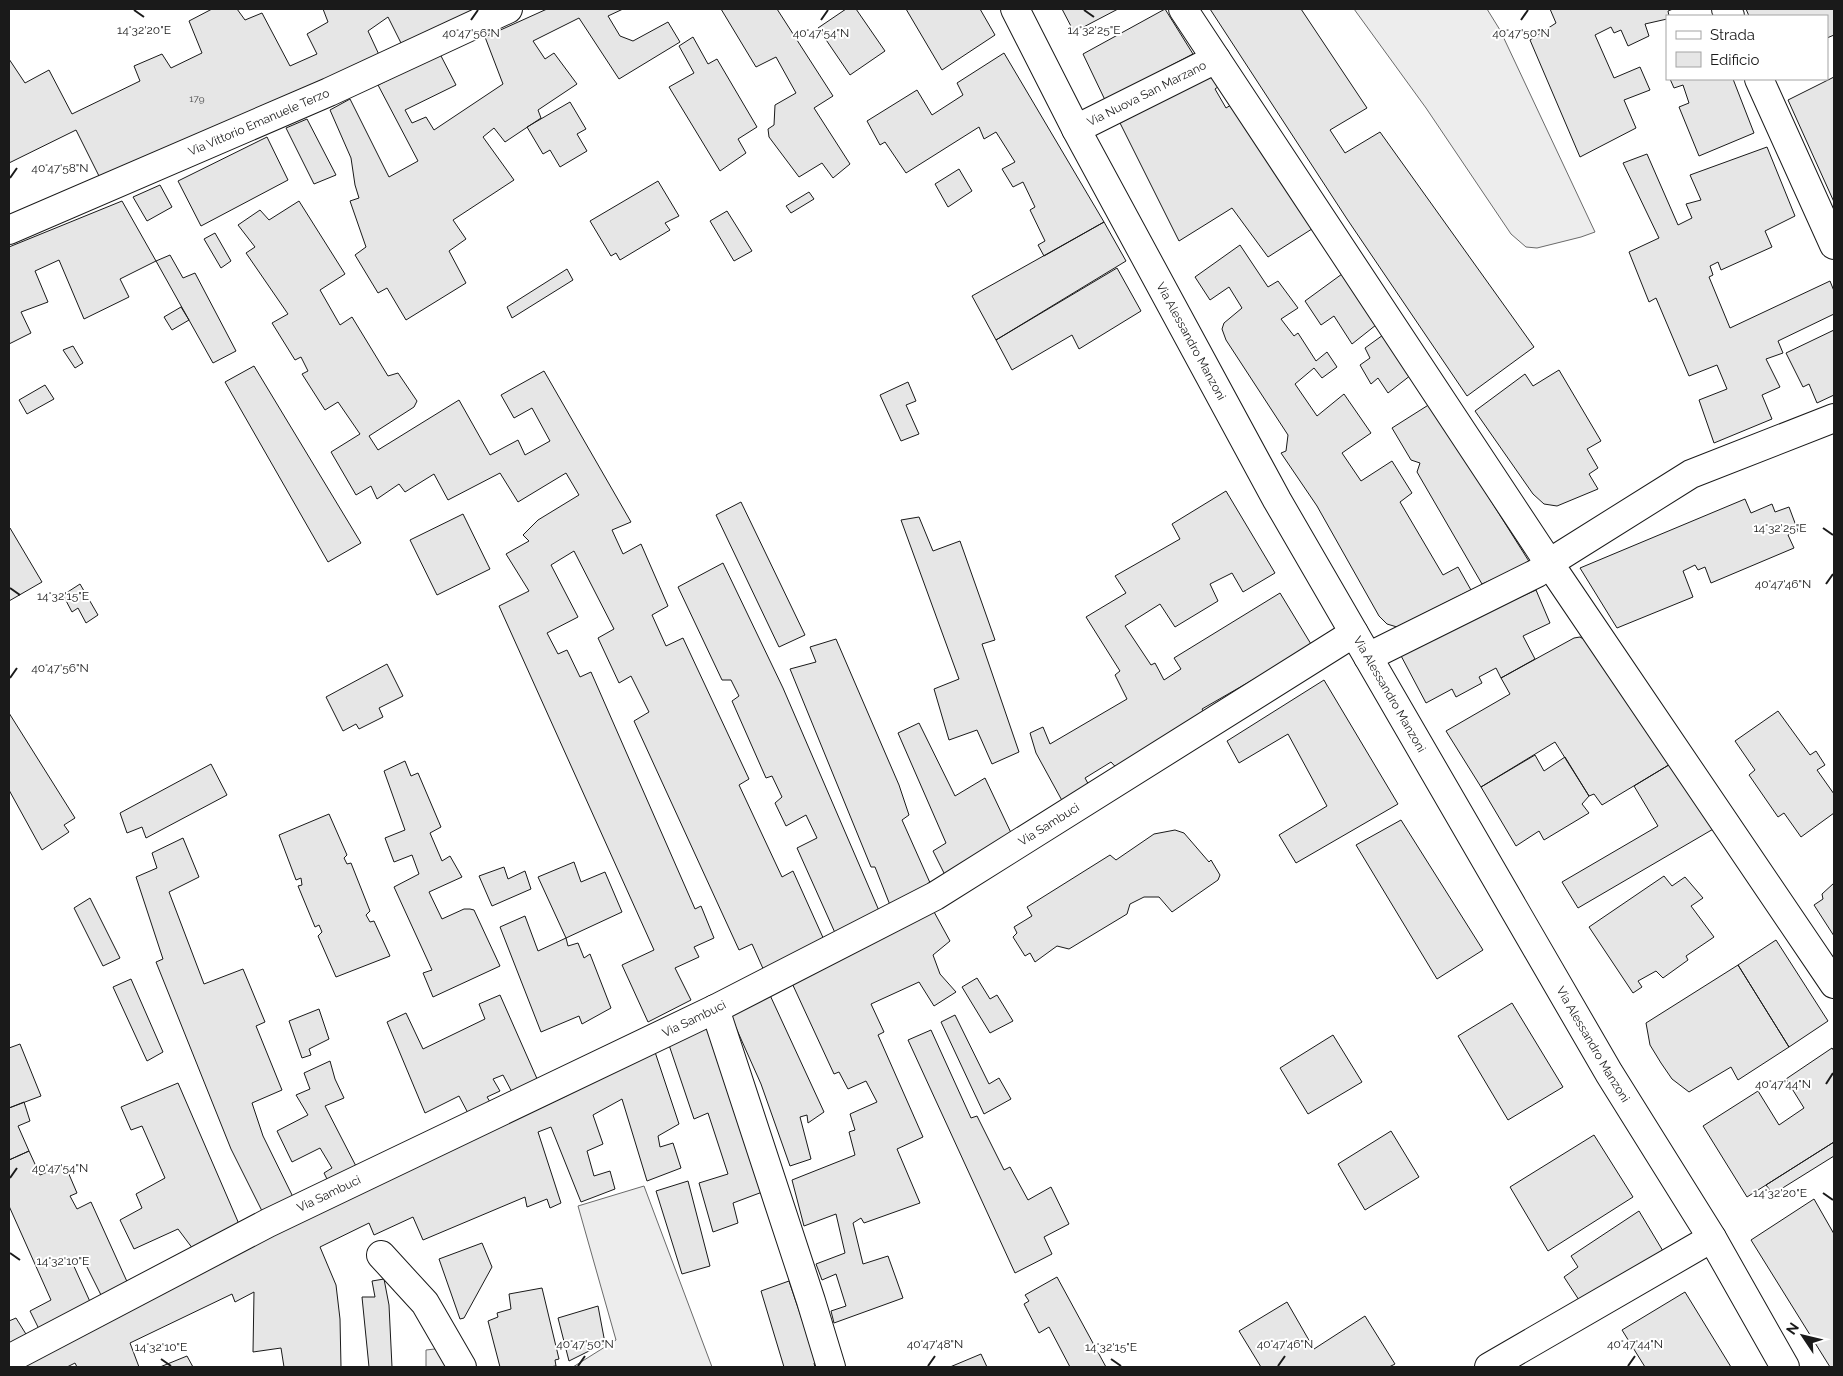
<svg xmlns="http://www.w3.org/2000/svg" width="1843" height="1376" font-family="Raleway,sans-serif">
<rect width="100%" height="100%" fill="#fff"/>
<path fill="#ededed" stroke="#6a6a6a" d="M 1354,9 L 1487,9 L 1500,30 L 1595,232 L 1581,237 L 1537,248 L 1526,247 L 1511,234 L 1426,108 Z
M 644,1186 L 712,1367 L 573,1367 L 616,1340 L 578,1206 Z
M 452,1347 L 457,1367 L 426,1367 L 426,1350 Z"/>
<path fill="#e6e6e6" stroke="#1a1a1a" d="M 212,9 L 237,9 L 245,20 L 262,13 L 290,66 L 317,54 L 307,34 L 328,22 L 323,9 L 486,9 L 405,51 L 388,17 L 368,31 L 381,59 L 101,180 L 76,130 L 9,163 L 9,59 L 25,83 L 49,70 L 72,114 L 140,81 L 134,66 L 162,54 L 171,68 L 202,53 L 189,21 Z
M 547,9 L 623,9 L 608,16 L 620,36 L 633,41 L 668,22 L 680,42 L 619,79 L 579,18 L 533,41 L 545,59 L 554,53 L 577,84 L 538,110 L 541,118 L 505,142 L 494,128 L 483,137 L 514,180 L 453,220 L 466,239 L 449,251 L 466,283 L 406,320 L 387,288 L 378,293 L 355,255 L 366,247 L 350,201 L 359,198 L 355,185 L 351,158 L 330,110 L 350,99 L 389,177 L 418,161 L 378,85 L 440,54 L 456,85 L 405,110 L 412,123 L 426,117 L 434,130 L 503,84 L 485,37 Z
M 721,9 L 777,9 L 833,96 L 814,108 L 850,164 L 833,178 L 822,163 L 799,177 L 769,137 L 768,129 L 774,125 L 775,105 L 796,93 L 776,57 L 756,67 Z
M 846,9 L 856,9 L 885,51 L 850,75 L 818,28 Z
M 906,9 L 980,9 L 995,35 L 942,70 Z
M 1062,9 L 1118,9 L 1074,32 Z
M 1165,9 L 1193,54 L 1105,100 L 1083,54 Z
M 1210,9 L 1301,9 L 1367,108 L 1330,130 L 1345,153 L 1380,132 L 1534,347 L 1467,396 L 1347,219 Z
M 1550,9 L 1673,9 L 1668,11 L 1669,16 L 1667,16 L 1667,19 L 1645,24 L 1649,36 L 1628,46 L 1621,30 L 1614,33 L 1611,27 L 1595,35 L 1614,78 L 1640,67 L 1650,90 L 1624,100 L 1636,128 L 1580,157 L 1530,40 L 1556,23 Z
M 1746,9 L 1834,9 L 1834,35 L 1827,38 L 1827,16 L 1749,16 Z
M 693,37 L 708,64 L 717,59 L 757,127 L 738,139 L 746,153 L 720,171 L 669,87 L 694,73 L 679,46 Z
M 1004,53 L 1104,222 L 1044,256 L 1038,245 L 1045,241 L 1030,210 L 1035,207 L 1023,182 L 1013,187 L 1002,169 L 1015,162 L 996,132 L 984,139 L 979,127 L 906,173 L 885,142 L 880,145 L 867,121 L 917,90 L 932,115 L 963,95 L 957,83 Z
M 1214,74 L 1222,84 L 1215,89 L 1226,108 L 1231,105 L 1315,227 L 1268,257 L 1232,208 L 1179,241 L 1120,123 Z
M 1834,77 L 1834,202 L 1788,100 Z
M 1670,79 L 1733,79 L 1754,133 L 1699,156 L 1679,107 L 1689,103 L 1683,85 L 1674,88 Z
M 570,102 L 586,129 L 577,134 L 587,151 L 560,167 L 550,150 L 543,154 L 527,127 Z
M 307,119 L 336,175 L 314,184 L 286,128 Z
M 267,137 L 288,180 L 201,226 L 178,181 Z
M 1767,147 L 1795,216 L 1765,231 L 1772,247 L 1721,270 L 1718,262 L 1710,266 L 1713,275 L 1709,277 L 1730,328 L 1830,281 L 1834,291 L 1834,314 L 1778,341 L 1783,353 L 1766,359 L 1780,387 L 1762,395 L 1772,419 L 1714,443 L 1699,400 L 1727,389 L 1717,365 L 1689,376 L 1656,298 L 1649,302 L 1629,252 L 1659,238 L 1623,163 L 1647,154 L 1678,225 L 1692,218 L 1686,204 L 1701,200 L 1690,175 Z
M 959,169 L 972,191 L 948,207 L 935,184 Z
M 658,181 L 679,216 L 665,223 L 670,230 L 620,260 L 616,253 L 611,256 L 590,221 Z
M 160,185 L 172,207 L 147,221 L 133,197 Z
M 809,192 L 814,199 L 791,213 L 786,206 Z
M 122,201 L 156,261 L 120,279 L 129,297 L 84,319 L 59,260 L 35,271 L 48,302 L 21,312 L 31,333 L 9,344 L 9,247 Z
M 299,201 L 345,274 L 320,290 L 340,325 L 352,317 L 388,376 L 398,373 L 417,401 L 414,407 L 369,436 L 378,450 L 459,400 L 490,455 L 518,440 L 525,455 L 550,441 L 532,408 L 514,418 L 501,395 L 544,371 L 631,522 L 612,530 L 623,554 L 641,544 L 668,606 L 652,615 L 666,646 L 683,638 L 749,779 L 739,785 L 782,877 L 793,871 L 825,942 L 765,973 L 752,944 L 739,950 L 634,721 L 649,712 L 631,676 L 619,683 L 598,638 L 614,629 L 574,551 L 551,565 L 578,617 L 547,633 L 558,654 L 567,650 L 580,677 L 591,672 L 695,909 L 701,906 L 714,938 L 694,947 L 699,957 L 675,968 L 691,1000 L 648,1022 L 622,965 L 654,950 L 499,606 L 529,591 L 506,554 L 529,541 L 523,535 L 538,520 L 579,495 L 566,473 L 518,502 L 500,473 L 448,500 L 434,474 L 405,492 L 399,484 L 377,499 L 371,486 L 356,495 L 331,452 L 360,434 L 338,402 L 325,410 L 302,374 L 308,371 L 301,357 L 295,360 L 272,323 L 288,314 L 246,253 L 255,247 L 238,225 L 260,210 L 269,220 Z
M 727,211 L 752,251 L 734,261 L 710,221 Z
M 1104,222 L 1126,261 L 996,340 L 972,296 Z
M 215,233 L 231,261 L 221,268 L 204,239 Z
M 1240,245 L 1268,287 L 1278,281 L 1298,308 L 1281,319 L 1294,336 L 1298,333 L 1316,361 L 1327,352 L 1337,367 L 1322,378 L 1314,368 L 1295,384 L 1317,416 L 1344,394 L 1371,433 L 1342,453 L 1361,481 L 1392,461 L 1412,493 L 1400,502 L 1443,575 L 1458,567 L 1471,590 L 1397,627 L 1387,624 L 1379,616 L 1317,506 L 1281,453 L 1286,451 L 1288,435 L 1226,340 L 1222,329 L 1224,323 L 1242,308 L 1229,287 L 1210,300 L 1195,277 Z
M 170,255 L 183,278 L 195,273 L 236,351 L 213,363 L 156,261 Z
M 1117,268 L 1141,311 L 1079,349 L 1072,335 L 1012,370 L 996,340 Z
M 567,269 L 573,280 L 512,318 L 507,307 Z
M 1342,274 L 1376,325 L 1352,344 L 1334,316 L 1321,325 L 1305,301 Z
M 181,307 L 189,320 L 172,330 L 164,317 Z
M 1834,330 L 1834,395 L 1817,403 L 1809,384 L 1803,387 L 1786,353 Z
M 1383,335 L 1411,375 L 1388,393 L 1378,378 L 1371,384 L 1360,365 L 1370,358 L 1365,348 Z
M 73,346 L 83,363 L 75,368 L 63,350 Z
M 254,366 L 361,543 L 328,562 L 225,382 Z
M 1559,370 L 1601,441 L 1587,449 L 1598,468 L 1589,474 L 1598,489 L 1557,506 L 1544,504 L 1533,494 L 1475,411 L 1525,374 L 1533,386 Z
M 908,382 L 916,401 L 906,405 L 919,434 L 901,441 L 880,395 Z
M 45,385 L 54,399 L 27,414 L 19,400 Z
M 1430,404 L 1530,563 L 1482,584 L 1417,472 L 1420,463 L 1411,460 L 1392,428 Z
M 1226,491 L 1275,573 L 1243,592 L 1232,573 L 1210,584 L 1218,601 L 1175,627 L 1160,604 L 1125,626 L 1151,665 L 1155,663 L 1164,680 L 1181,669 L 1174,658 L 1280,593 L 1317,654 L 1263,674 L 1202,709 L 1209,721 L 1122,774 L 1111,762 L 1085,778 L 1091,789 L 1065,806 L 1036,753 L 1030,733 L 1043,727 L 1050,744 L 1127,699 L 1115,675 L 1120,671 L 1086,617 L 1126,593 L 1115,576 L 1180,539 L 1172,524 Z
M 1745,499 L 1751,513 L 1772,504 L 1775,512 L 1789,507 L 1798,531 L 1788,535 L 1794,548 L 1711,583 L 1705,567 L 1698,570 L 1695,565 L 1683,571 L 1693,597 L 1617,628 L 1580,568 Z
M 741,502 L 805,635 L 779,647 L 716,515 Z
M 463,514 L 490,569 L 437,595 L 410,540 Z
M 919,517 L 933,551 L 960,541 L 995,640 L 982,644 L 1019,752 L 992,764 L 977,730 L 949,740 L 934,689 L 959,679 L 901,520 Z
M 10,528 L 42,582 L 9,601 L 9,529 Z
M 723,563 L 783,688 L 880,913 L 836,935 L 797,848 L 817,838 L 806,815 L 786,826 L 775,803 L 782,797 L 772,776 L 766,778 L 732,701 L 739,696 L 731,680 L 722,680 L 678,587 Z
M 80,584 L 98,615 L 86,623 L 78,608 L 72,612 L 63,595 Z
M 1536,590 L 1550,623 L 1523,636 L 1535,659 L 1501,678 L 1496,668 L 1479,677 L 1482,683 L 1456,697 L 1452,689 L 1426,703 L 1399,652 Z
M 1580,637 L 1594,645 L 1672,763 L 1602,805 L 1594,794 L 1589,796 L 1555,742 L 1481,787 L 1446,731 L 1510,694 L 1501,678 L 1574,638 Z
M 836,639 L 899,785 L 909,815 L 902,820 L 931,885 L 890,905 L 875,867 L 871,867 L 790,669 L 816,662 L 810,647 Z
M 387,664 L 403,696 L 379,708 L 383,717 L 359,729 L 356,724 L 343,731 L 326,697 Z
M 1324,680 L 1398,804 L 1296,863 L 1279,835 L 1327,806 L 1288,734 L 1239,763 L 1227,741 Z
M 1778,711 L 1810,755 L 1816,751 L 1825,765 L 1817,770 L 1834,794 L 1834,813 L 1801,837 L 1784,813 L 1778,817 L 1749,775 L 1755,770 L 1735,741 Z
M 9,713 L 75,818 L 64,825 L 69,832 L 42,850 L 9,790 Z
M 919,723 L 955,796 L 985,778 L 1013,837 L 946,877 L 933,851 L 946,843 L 898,733 Z
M 1535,755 L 1544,771 L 1565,757 L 1589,796 L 1582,804 L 1589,813 L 1544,840 L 1539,831 L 1516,846 L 1481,787 Z
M 405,761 L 411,776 L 418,773 L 441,827 L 430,833 L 442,861 L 450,856 L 462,877 L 429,892 L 442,919 L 464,909 L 470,909 L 474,910 L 500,966 L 433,997 L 423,973 L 432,970 L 394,887 L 419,874 L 412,855 L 394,862 L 385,838 L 405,830 L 384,771 Z
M 1672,763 L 1715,828 L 1578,908 L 1562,882 L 1658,826 L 1634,786 Z
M 211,764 L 227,795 L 146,838 L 142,827 L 127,833 L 120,813 Z
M 329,814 L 347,855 L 344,858 L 347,864 L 351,863 L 370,911 L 366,915 L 370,922 L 374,921 L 390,956 L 336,977 L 318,936 L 322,932 L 319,925 L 315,927 L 298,886 L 302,885 L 301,878 L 296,880 L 279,835 Z
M 1401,820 L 1483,950 L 1437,979 L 1356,845 Z
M 1175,830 L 1184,833 L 1209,862 L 1211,860 L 1220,875 L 1218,880 L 1172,912 L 1159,897 L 1144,897 L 1130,904 L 1127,914 L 1069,949 L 1057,946 L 1035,962 L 1030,953 L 1025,956 L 1013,937 L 1017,933 L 1014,927 L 1032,916 L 1027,907 L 1110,855 L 1116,860 L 1154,834 Z
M 183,838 L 199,877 L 169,892 L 204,984 L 243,969 L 265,1022 L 256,1026 L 282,1090 L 252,1103 L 263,1136 L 295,1201 L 264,1215 L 231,1149 L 156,962 L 163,959 L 136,877 L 157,868 L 152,853 Z
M 574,862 L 581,882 L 605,872 L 622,912 L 566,938 L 538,877 Z
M 504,867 L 508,879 L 525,871 L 531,889 L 492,906 L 479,876 Z
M 1664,876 L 1672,886 L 1685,877 L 1703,898 L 1691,906 L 1714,937 L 1686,956 L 1688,960 L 1663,978 L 1656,971 L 1638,981 L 1642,987 L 1633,993 L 1589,927 Z
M 1834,883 L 1834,936 L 1814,905 L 1823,899 L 1822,894 Z
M 90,898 L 120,958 L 103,966 L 74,908 Z
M 933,910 L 950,941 L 933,955 L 940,974 L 956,992 L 934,1006 L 919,982 L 871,1004 L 884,1032 L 878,1035 L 923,1137 L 897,1149 L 920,1203 L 864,1223 L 861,1218 L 853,1223 L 863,1264 L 888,1256 L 903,1298 L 834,1323 L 831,1311 L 846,1306 L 836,1274 L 822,1280 L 816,1264 L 845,1253 L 836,1214 L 804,1226 L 792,1180 L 855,1155 L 849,1132 L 855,1130 L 850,1114 L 877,1102 L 866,1081 L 848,1089 L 839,1072 L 834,1074 L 791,981 Z
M 525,916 L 538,951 L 566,938 L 568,946 L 578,943 L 584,958 L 590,954 L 611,1008 L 582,1024 L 579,1016 L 541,1032 L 500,927 Z
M 1776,940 L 1828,1021 L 1789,1047 L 1738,965 Z
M 1738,965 L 1789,1047 L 1738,1080 L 1731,1067 L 1689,1092 L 1672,1079 L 1661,1063 L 1650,1045 L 1646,1023 Z
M 977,978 L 990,999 L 997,995 L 1013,1021 L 990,1033 L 962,987 Z
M 131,979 L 163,1052 L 147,1061 L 113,987 Z
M 769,993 L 824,1112 L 808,1123 L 807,1115 L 800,1117 L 811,1159 L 790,1166 L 761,1084 L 729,1012 Z
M 500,995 L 538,1081 L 513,1094 L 503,1075 L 493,1079 L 500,1091 L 487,1097 L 492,1105 L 469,1115 L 459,1096 L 425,1113 L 387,1022 L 406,1013 L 423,1049 L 485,1019 L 479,1004 Z
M 1512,1003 L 1563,1087 L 1508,1120 L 1458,1036 Z
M 319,1009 L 329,1039 L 309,1049 L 311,1055 L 302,1058 L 289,1021 Z
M 955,1015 L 989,1084 L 999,1078 L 1011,1099 L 984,1114 L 941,1022 Z
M 710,1023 L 765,1191 L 733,1203 L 738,1223 L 713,1232 L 699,1183 L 728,1174 L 708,1113 L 694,1119 L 668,1042 Z
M 931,1030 L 971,1118 L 977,1116 L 1004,1170 L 1010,1167 L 1028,1200 L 1051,1187 L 1069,1224 L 1044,1237 L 1052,1254 L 1015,1273 L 908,1040 Z
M 1333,1035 L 1362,1082 L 1308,1114 L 1280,1068 Z
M 20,1044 L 41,1096 L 9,1108 L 9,1048 Z
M 1832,1048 L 1834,1051 L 1834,1142 L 1747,1197 L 1703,1126 L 1758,1091 L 1779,1125 L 1804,1108 L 1786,1079 Z
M 654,1049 L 679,1124 L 658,1136 L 660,1147 L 673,1143 L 681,1168 L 647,1181 L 622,1099 L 593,1115 L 603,1144 L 587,1151 L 594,1176 L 610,1171 L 615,1189 L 581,1202 L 551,1127 L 538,1132 L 561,1203 L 550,1208 L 547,1199 L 527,1207 L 525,1197 L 423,1240 L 413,1217 L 374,1235 L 369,1223 L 320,1247 L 336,1285 L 340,1319 L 341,1367 L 284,1367 L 281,1348 L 253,1352 L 254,1292 L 235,1302 L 232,1294 L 130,1343 L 139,1367 L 77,1367 L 75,1363 L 67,1367 L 22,1367 L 290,1226 L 566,1096 Z
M 330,1061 L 335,1079 L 344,1098 L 325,1106 L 358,1170 L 330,1185 L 324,1173 L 332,1168 L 320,1148 L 292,1162 L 277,1131 L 308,1115 L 296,1095 L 310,1089 L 304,1073 Z
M 178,1083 L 242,1231 L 196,1253 L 178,1229 L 134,1249 L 120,1220 L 142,1208 L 136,1194 L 165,1178 L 142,1126 L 131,1130 L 121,1107 Z
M 24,1102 L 30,1121 L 18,1126 L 29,1151 L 9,1160 L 9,1108 Z
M 1391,1131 L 1419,1177 L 1365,1210 L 1338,1164 Z
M 1594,1135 L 1633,1197 L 1548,1251 L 1510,1187 Z
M 1834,1142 L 1834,1156 L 1773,1194 L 1766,1185 Z
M 29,1151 L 40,1175 L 65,1165 L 77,1193 L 70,1196 L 77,1209 L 91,1202 L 129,1286 L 104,1301 L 82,1257 L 72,1262 L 92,1306 L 41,1333 L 30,1311 L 51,1300 L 9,1206 L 9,1160 Z
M 688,1181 L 710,1266 L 682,1274 L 656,1191 Z
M 1814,1199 L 1834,1234 L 1834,1367 L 1830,1367 L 1751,1240 Z
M 1639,1211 L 1663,1251 L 1579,1300 L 1564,1277 L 1578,1267 L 1571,1256 Z
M 482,1243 L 492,1267 L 464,1318 L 460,1319 L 439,1259 Z
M 1057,1277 L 1106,1367 L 1070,1367 L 1049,1327 L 1039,1333 L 1024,1304 L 1029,1301 L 1025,1295 Z
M 384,1279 L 389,1305 L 392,1367 L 369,1367 L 362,1297 L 375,1297 L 372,1281 Z
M 789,1281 L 811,1346 L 822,1360 L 814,1363 L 815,1367 L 784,1367 L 761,1291 Z
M 542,1288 L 559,1359 L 555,1360 L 556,1366 L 549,1367 L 500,1367 L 488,1321 L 498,1317 L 497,1313 L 511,1309 L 509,1294 Z
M 1685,1292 L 1731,1367 L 1645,1367 L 1622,1330 Z
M 1287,1302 L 1314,1349 L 1365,1316 L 1395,1364 L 1389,1367 L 1261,1367 L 1239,1331 Z
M 598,1306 L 605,1343 L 569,1361 L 558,1318 Z
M 16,1318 L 29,1339 L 9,1350 L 9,1321 Z
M 981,1354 L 987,1367 L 950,1367 Z
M 187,1356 L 193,1367 L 160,1367 Z"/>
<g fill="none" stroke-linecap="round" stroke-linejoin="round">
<g stroke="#1a1a1a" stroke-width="30">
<g id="street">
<path d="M 1726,9 L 1730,16"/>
<path d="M 1759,79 L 1834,245"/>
<path id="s1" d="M 1076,129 L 1216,59"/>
<path id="s2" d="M 9,230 L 329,92 L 508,9"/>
<path d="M 1834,418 L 1691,474 L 1549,563 L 1834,984"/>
<path d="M 715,1009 L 811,1301 L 831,1367"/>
<path d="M 381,1255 L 425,1303 L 462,1367"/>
<path id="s3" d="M 9,1359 L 268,1223 L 715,1009 L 935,896 L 1354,633"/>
<path d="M 1489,1367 L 1712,1238"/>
</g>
</g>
<g stroke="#1a1a1a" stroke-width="30">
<g id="secondary">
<path id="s4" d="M 1015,9 L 1076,129 L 1277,500 L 1609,1073 L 1712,1238 L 1785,1367"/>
<path d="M 1183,9 L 1549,563 L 1537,573 L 1368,657"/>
</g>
</g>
<use href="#street" stroke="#fff" stroke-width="28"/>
<use href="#secondary" stroke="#fff" stroke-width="28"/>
</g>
<path fill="none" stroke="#1a1a1a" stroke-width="2" d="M 134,10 L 144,17M 1084,10 L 1094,17M 471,20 L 478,10M 821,20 L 828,10M 1521,20 L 1528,10M 10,178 L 17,168M 1823,528 L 1833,535M 1826,584 L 1833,574M 10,588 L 20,595M 10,678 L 17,668M 1826,1084 L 1833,1073M 10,1178 L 17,1168M 1823,1193 L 1833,1200M 10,1253 L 20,1260M 161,1359 L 171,1366M 1111,1359 L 1121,1366M 578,1366 L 585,1356M 928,1366 L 935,1356M 1278,1366 L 1285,1356M 1628,1366 L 1635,1356"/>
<g text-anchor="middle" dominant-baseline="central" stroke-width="4" stroke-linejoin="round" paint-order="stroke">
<g font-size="10" fill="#4d4d4d">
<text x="197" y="98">179</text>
</g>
<g font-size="12" fill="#1a1a1a" stroke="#fff">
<text stroke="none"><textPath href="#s1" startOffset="79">Via Nuova San Marzano</textPath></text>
<text stroke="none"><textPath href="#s2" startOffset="272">Via Vittorio Emanuele Terzo</textPath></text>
<text stroke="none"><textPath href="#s4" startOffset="376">Via Alessandro Manzoni</textPath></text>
<text stroke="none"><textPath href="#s4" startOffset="781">Via Alessandro Manzoni</textPath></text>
<text stroke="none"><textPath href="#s3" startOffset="1170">Via Sambuci</textPath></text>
<text stroke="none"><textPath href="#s3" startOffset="765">Via Sambuci</textPath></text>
<text stroke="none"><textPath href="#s4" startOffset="1186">Via Alessandro Manzoni</textPath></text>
<text stroke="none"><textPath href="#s3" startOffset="360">Via Sambuci</textPath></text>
</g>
</g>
<g font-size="12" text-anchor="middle" fill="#1a1a1a" stroke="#fff" stroke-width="4" stroke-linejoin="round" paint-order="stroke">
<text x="1094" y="34">14°32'25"E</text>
<text x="144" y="34">14°32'20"E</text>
<text x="471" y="37">40°47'56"N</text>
<text x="821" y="37">40°47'54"N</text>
<text x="1521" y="37">40°47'50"N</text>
<text x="60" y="172">40°47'58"N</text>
<text x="1780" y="532">14°32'25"E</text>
<text x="1783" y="588">40°47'46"N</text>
<text x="63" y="600">14°32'15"E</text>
<text x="60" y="672">40°47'56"N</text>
<text x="1783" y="1088">40°47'44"N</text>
<text x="60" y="1172">40°47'54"N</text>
<text x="1780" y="1197">14°32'20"E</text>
<text x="63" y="1265">14°32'10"E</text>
<text x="585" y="1348">40°47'50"N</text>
<text x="935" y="1348">40°47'48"N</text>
<text x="1285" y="1348">40°47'46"N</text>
<text x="1635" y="1348">40°47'44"N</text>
<text x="161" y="1351">14°32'10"E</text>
<text x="1111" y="1351">14°32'15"E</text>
</g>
<rect width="1843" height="1376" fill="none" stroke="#1a1a1a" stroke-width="20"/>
<rect x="1666" y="15" width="162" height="65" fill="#ffffff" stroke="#a3a3a3"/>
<rect x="1676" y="31" width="25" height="8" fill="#ffffff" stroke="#a3a3a3"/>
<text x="1710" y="40" font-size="15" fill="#1a1a1a">Strada</text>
<rect x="1676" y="52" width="25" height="15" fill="#e6e6e6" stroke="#a3a3a3"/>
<text x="1710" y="65" font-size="15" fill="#1a1a1a">Edificio</text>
<g transform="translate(1803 1336) rotate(305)" stroke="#ffffff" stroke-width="4" paint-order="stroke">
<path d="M0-4L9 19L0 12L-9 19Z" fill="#1a1a1a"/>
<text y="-8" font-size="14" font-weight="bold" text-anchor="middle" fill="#1a1a1a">N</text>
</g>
</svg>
